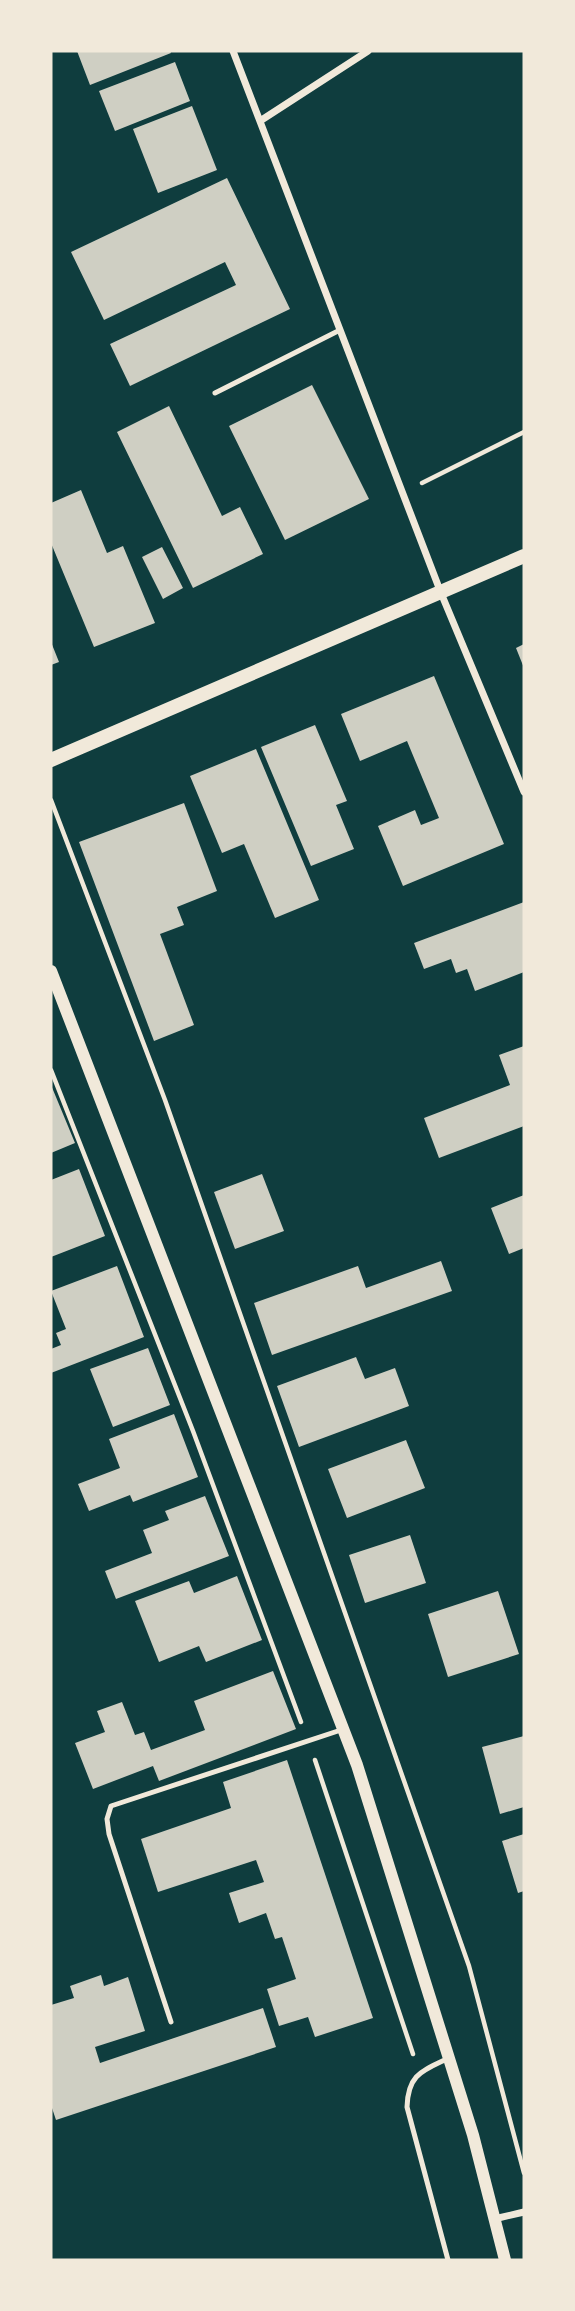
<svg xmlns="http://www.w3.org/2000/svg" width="575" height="2311" font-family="'Source Sans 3',sans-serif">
<rect width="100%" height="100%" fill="#0f3d3e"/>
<path fill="#cfcfc3" d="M 77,51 L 170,51 L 171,53 L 90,85 Z
M 175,62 L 190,101 L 115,131 L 99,91 Z
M 192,106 L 217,170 L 158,193 L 133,129 Z
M 227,178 L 290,309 L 130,386 L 110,344 L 236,285 L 225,262 L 104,320 L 71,252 Z
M 312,385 L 369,499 L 285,540 L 229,426 Z
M 169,406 L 222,516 L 240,507 L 263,554 L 193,588 L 117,432 Z
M 81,490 L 107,553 L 123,546 L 155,623 L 94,647 L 51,543 L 51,503 Z
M 162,547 L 183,588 L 163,599 L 142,557 Z
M 51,642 L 59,662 L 51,665 Z
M 524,644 L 524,668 L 516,648 Z
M 434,676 L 504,844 L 403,886 L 378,826 L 415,810 L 421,825 L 439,818 L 407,741 L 360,761 L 341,714 Z
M 315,725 L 347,801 L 336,805 L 354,849 L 311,866 L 261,747 Z
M 256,749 L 319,900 L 275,918 L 244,844 L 222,853 L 190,776 Z
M 184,803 L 217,891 L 177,907 L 184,925 L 160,934 L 194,1025 L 154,1041 L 79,842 Z
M 524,902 L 524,972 L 475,991 L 467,969 L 456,973 L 451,959 L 424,969 L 414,943 Z
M 524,1046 L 524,1126 L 439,1158 L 424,1118 L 510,1085 L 499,1055 Z
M 51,1085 L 75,1143 L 51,1153 Z
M 79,1169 L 105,1236 L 51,1257 L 51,1180 Z
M 262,1174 L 284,1231 L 235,1249 L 214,1192 Z
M 524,1195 L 524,1248 L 509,1254 L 491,1208 Z
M 441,1261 L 452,1291 L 272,1355 L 254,1303 L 358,1266 L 366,1288 Z
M 117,1266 L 144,1337 L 51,1373 L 51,1349 L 61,1345 L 56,1333 L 66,1329 L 51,1291 Z
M 148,1348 L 170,1405 L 113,1427 L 90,1369 Z
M 356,1357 L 365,1379 L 395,1368 L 409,1406 L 299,1447 L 277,1386 Z
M 174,1414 L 198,1477 L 133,1502 L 130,1495 L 89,1511 L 78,1484 L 120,1468 L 109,1439 Z
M 406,1440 L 425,1488 L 347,1518 L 328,1469 Z
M 205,1496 L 229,1556 L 116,1599 L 105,1571 L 152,1553 L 143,1530 L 169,1520 L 165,1511 Z
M 410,1535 L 426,1583 L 365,1603 L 349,1555 Z
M 237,1576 L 262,1640 L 206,1662 L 199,1646 L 159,1662 L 135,1601 L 189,1581 L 194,1593 Z
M 498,1591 L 519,1654 L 448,1677 L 428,1614 Z
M 273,1671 L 296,1729 L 159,1781 L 153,1766 L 93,1789 L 75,1743 L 105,1732 L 97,1711 L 122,1702 L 135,1735 L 144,1732 L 151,1750 L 205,1730 L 194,1701 Z
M 524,1736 L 524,1807 L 500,1814 L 482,1747 Z
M 287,1760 L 373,2018 L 315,2037 L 308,2017 L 279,2026 L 267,1989 L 296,1979 L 282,1937 L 275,1939 L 266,1913 L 239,1923 L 229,1893 L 264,1882 L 256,1860 L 158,1892 L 141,1839 L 231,1808 L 223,1782 Z
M 524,1834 L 524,1891 L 518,1893 L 502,1841 Z
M 101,1975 L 104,1986 L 128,1977 L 145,2031 L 95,2047 L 100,2063 L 263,2008 L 276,2047 L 56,2120 L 51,2105 L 51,2005 L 74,1998 L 70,1986 Z"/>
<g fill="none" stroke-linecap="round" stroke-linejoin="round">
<path stroke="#f1e9da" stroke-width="4.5" d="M 422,483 L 524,432
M 51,800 L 165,1100 L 469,1966 L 524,2173
M 51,1070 L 193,1431 L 301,1722
M 315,1760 L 413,2054"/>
<path stroke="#f1e9da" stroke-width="5" d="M 215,393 L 340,330
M 171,2022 L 109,1834 L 107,1819 L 111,1806 L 344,1729
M 448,2260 L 407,2107 C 408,2074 422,2071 449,2058"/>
<path stroke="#f1e9da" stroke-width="7" d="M 233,51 L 441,593 L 524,792
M 260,121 L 368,51
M 494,2219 L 524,2212"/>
<path stroke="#f1e9da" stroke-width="12" d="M 51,971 L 357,1765 L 473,2135 L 505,2260"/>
<path stroke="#f1e9da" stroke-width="14" d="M 51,760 L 524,556"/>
</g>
<rect width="575" height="2311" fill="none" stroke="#f1e9da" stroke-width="105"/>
</svg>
